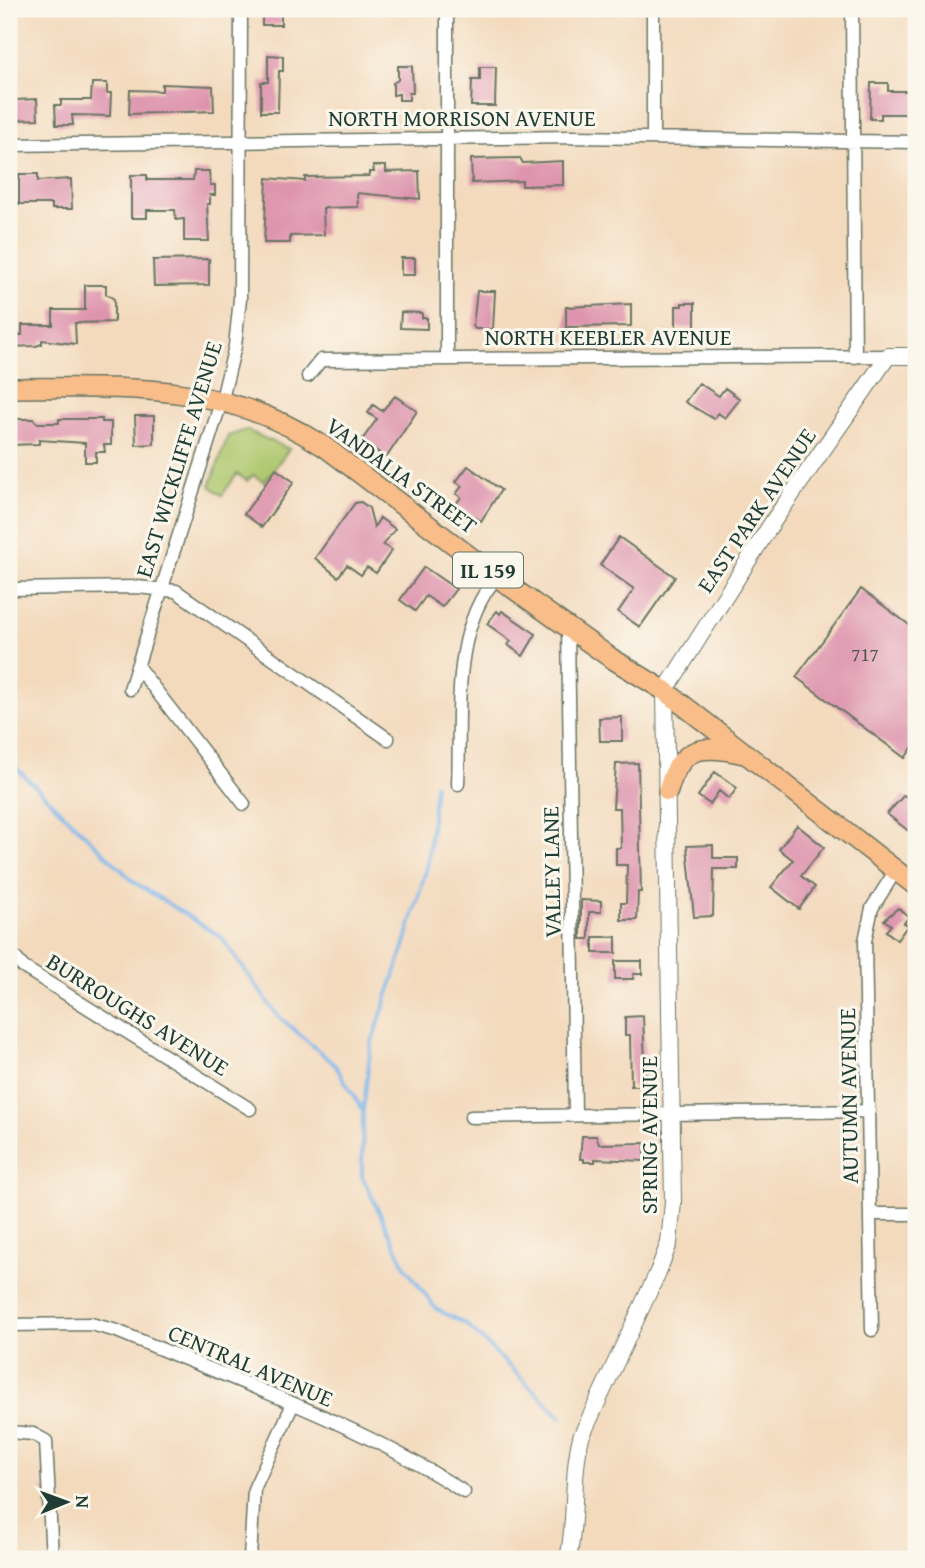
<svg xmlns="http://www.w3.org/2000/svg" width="925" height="1568" font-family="'Gentium Book Plus',serif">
<rect width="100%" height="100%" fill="#fbf7ec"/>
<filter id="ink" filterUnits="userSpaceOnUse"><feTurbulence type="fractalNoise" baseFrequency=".0143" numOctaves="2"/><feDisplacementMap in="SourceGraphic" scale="14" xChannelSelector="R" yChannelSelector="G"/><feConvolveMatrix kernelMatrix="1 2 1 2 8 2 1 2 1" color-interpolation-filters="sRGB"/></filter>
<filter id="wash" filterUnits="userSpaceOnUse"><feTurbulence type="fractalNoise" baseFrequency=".00686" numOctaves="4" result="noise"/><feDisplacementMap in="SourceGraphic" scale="28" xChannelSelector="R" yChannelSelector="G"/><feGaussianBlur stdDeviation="1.57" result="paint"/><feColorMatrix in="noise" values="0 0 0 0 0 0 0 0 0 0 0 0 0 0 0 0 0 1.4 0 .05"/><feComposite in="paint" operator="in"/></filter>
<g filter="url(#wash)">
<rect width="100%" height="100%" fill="#f3dabd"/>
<path fill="#afc86e" stroke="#678251" stroke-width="2" d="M 246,430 L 289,449 L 264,482 L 253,475 L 247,481 L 237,474 L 222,495 L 210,486 L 228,436 Z"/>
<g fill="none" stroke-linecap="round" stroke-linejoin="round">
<path stroke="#79b5eb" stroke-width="3.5" d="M 9,761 L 134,882 L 221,937 L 277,1015 L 335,1065 L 363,1111 L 362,1176 L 406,1268 L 436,1309 L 466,1324 L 561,1417
M 363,1111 L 371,1045 L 404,947 L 428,863 L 435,784"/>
</g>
<g id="blocks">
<path fill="#de94ae" d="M 262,9 L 281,9 L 281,25 L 262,25 Z
M 268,55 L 283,56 L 283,71 L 279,71 L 278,112 L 261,112 L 261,82 L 268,82 Z
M 398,66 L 412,66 L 413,93 L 409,93 L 409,100 L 399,100 L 399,94 L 393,95 L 393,83 L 398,80 Z
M 480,67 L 496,67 L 495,106 L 471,106 L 472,80 L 480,80 Z
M 92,83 L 107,83 L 107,93 L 111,93 L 110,116 L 72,115 L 73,125 L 56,125 L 55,105 L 61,105 L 61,100 L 91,100 Z
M 871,83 L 888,83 L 888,91 L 916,91 L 916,114 L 881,114 L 881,119 L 870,119 Z
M 162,84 L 213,86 L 214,111 L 129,114 L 130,90 L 162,91 Z
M 37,99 L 38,119 L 16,120 L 15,100 Z
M 520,158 L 523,163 L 563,161 L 563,185 L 522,186 L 522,181 L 472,183 L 471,159 Z
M 373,166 L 386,166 L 386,172 L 419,171 L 420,199 L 357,193 L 358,207 L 323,208 L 324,235 L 290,236 L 290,243 L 264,243 L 267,178 L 305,181 L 305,177 L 369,176 L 369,172 L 374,172 Z
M 194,171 L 209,171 L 210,185 L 215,185 L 215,195 L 210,195 L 210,204 L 207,204 L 209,241 L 184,241 L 184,219 L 176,220 L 175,210 L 147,210 L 147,218 L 131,218 L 131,175 L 147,175 L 147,180 L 193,180 Z
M 19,174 L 38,174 L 38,181 L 71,179 L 72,209 L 52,209 L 52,204 L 19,204 Z
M 401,258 L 415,258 L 415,275 L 401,275 Z
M 209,259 L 209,285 L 154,286 L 153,260 Z
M 85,285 L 106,285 L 106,294 L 114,299 L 114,322 L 75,323 L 76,344 L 42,340 L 42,344 L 36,346 L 9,347 L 9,335 L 22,335 L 22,325 L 53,325 L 53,310 L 85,310 Z
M 477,291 L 495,291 L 493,329 L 475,329 L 473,326 Z
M 682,303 L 695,303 L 695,328 L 676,328 L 676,306 L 682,306 Z
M 631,304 L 631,326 L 566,327 L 566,307 Z
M 401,312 L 422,313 L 422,318 L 427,318 L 427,329 L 400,328 Z
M 699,383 L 719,396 L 725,388 L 740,399 L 725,418 L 718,413 L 714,419 L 685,402 Z
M 395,396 L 417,411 L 386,458 L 362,440 L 377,419 L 368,413 L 373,405 L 382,411 Z
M 135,416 L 154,416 L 154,444 L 136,445 Z
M 9,419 L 33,419 L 37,423 L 59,423 L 59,419 L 102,419 L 102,422 L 111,422 L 111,445 L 104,445 L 105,452 L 96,452 L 96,462 L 85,462 L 85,443 L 39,440 L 39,444 L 9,445 Z
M 468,466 L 501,490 L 481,521 L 456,504 L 461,497 L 456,494 L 462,486 L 456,482 Z
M 276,469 L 294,482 L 262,527 L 244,514 Z
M 361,502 L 369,508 L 374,527 L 380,518 L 395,529 L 383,545 L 392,550 L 376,573 L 367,567 L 361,575 L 347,565 L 338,577 L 315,558 L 355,503 Z
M 619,537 L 675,577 L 640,627 L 618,612 L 634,589 L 600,565 Z
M 424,567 L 456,589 L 442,607 L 426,596 L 415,611 L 400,600 Z
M 861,589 L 916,630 L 916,742 L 905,758 L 796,677 Z
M 497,611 L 500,614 L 502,611 L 536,634 L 523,656 L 508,645 L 511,641 L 487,624 Z
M 622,717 L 622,741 L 600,741 L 599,718 Z
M 638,763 L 641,892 L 638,892 L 637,920 L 621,920 L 621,903 L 626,903 L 627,865 L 616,865 L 616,848 L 621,848 L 620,808 L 613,808 L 616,764 Z
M 715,772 L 737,788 L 729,799 L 719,791 L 710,804 L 698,796 Z
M 904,795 L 916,804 L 916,837 L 887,814 Z
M 797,825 L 824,847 L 801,876 L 815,887 L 799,909 L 771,887 L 793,860 L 779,849 Z
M 713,845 L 713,858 L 738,858 L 738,869 L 714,869 L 713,916 L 694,917 L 687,846 Z
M 581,900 L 601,901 L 601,912 L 589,912 L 589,939 L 581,939 Z
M 898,908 L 909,917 L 904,923 L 908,925 L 897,940 L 886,931 L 891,925 L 884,920 Z
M 593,937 L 616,937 L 616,953 L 593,953 Z
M 615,961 L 642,961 L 642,974 L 633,974 L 633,979 L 615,979 Z
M 643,1016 L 646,1086 L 631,1086 L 630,1035 L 625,1035 L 625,1017 Z
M 582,1136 L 596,1136 L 599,1144 L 645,1143 L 645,1161 L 595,1159 L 595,1162 L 584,1162 L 584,1159 L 580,1159 Z"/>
</g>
</g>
<g filter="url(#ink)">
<use href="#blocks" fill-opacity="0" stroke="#697464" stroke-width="2"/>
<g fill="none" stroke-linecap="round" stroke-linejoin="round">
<g stroke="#697464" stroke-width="15">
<path id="minor" d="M 852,9 L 855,357
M 653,138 L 653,9
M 9,145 L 575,137 L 916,142
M 447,359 L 447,9
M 308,376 L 321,360 L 888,356
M 9,589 L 137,587 L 176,591 L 388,739
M 568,627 L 575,1115
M 137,666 L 244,804
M 130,689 L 222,399 L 235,346 L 240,299 L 241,9
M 458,784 C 461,716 450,630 497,577
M 9,951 L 23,967 L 250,1109
M 471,1117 L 869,1111
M 871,1214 L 916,1214
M 9,1325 L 91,1324 L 117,1331 C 231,1379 361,1424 464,1492
M 872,1330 L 865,941 L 872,908 L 896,870
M 9,1432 L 33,1434 L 46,1441 L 52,1559
M 250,1559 L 254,1489 L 292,1406"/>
</g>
<g stroke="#697464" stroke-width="18">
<path id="tertiary" d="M 568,1559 C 577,1518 571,1477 581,1437 L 658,1272 L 669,1243 L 673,1202 L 665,691 L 774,520 L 888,356 L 916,356"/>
</g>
<g stroke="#697464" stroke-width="22">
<path id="primary" d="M 9,388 C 125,388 223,380 325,447 L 497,577 L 611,658 L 665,691 L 916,886
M 668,791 C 680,746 701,744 744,754"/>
</g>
<use href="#minor" stroke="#fff" stroke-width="12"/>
<use href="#tertiary" stroke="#fff" stroke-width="16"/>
<use href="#primary" stroke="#f8bd88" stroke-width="19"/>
</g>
</g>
<g text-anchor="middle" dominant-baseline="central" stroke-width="6" stroke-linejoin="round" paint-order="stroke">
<g font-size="19" fill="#4f5352">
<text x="865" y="654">717</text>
</g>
<rect fill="#fbf7ec" stroke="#61756b" stroke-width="2" x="453" y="552.5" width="70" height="35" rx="5"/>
<g font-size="21" font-weight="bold" fill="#1f3d34">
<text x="488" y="570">IL 159</text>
</g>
<g font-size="23" fill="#1f3d34" stroke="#fbf7ec">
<text x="462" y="117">NORTH MORRISON AVENUE</text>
<text x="608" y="336">NORTH KEEBLER AVENUE</text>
<text transform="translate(178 459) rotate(-73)">EAST WICKLIFFE AVENUE</text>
<text transform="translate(402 475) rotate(36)">VANDALIA STREET</text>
<text transform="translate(756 510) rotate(-56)">EAST PARK AVENUE</text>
<text transform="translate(551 872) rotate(-91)">VALLEY LANE</text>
<text transform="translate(138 1014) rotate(32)">BURROUGHS AVENUE</text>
<text transform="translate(848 1096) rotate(-91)">AUTUMN AVENUE</text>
<text transform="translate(648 1135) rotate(-90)">SPRING AVENUE</text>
<text transform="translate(251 1365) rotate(23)">CENTRAL AVENUE</text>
</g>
</g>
<rect width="925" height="1568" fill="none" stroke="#fbf7ec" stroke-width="35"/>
<g transform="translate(66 1502) rotate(89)" stroke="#fbf7ec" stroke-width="5" paint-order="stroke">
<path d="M0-5L12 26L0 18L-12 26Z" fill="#1f3d34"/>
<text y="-10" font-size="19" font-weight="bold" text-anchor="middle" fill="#1f3d34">N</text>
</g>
</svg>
